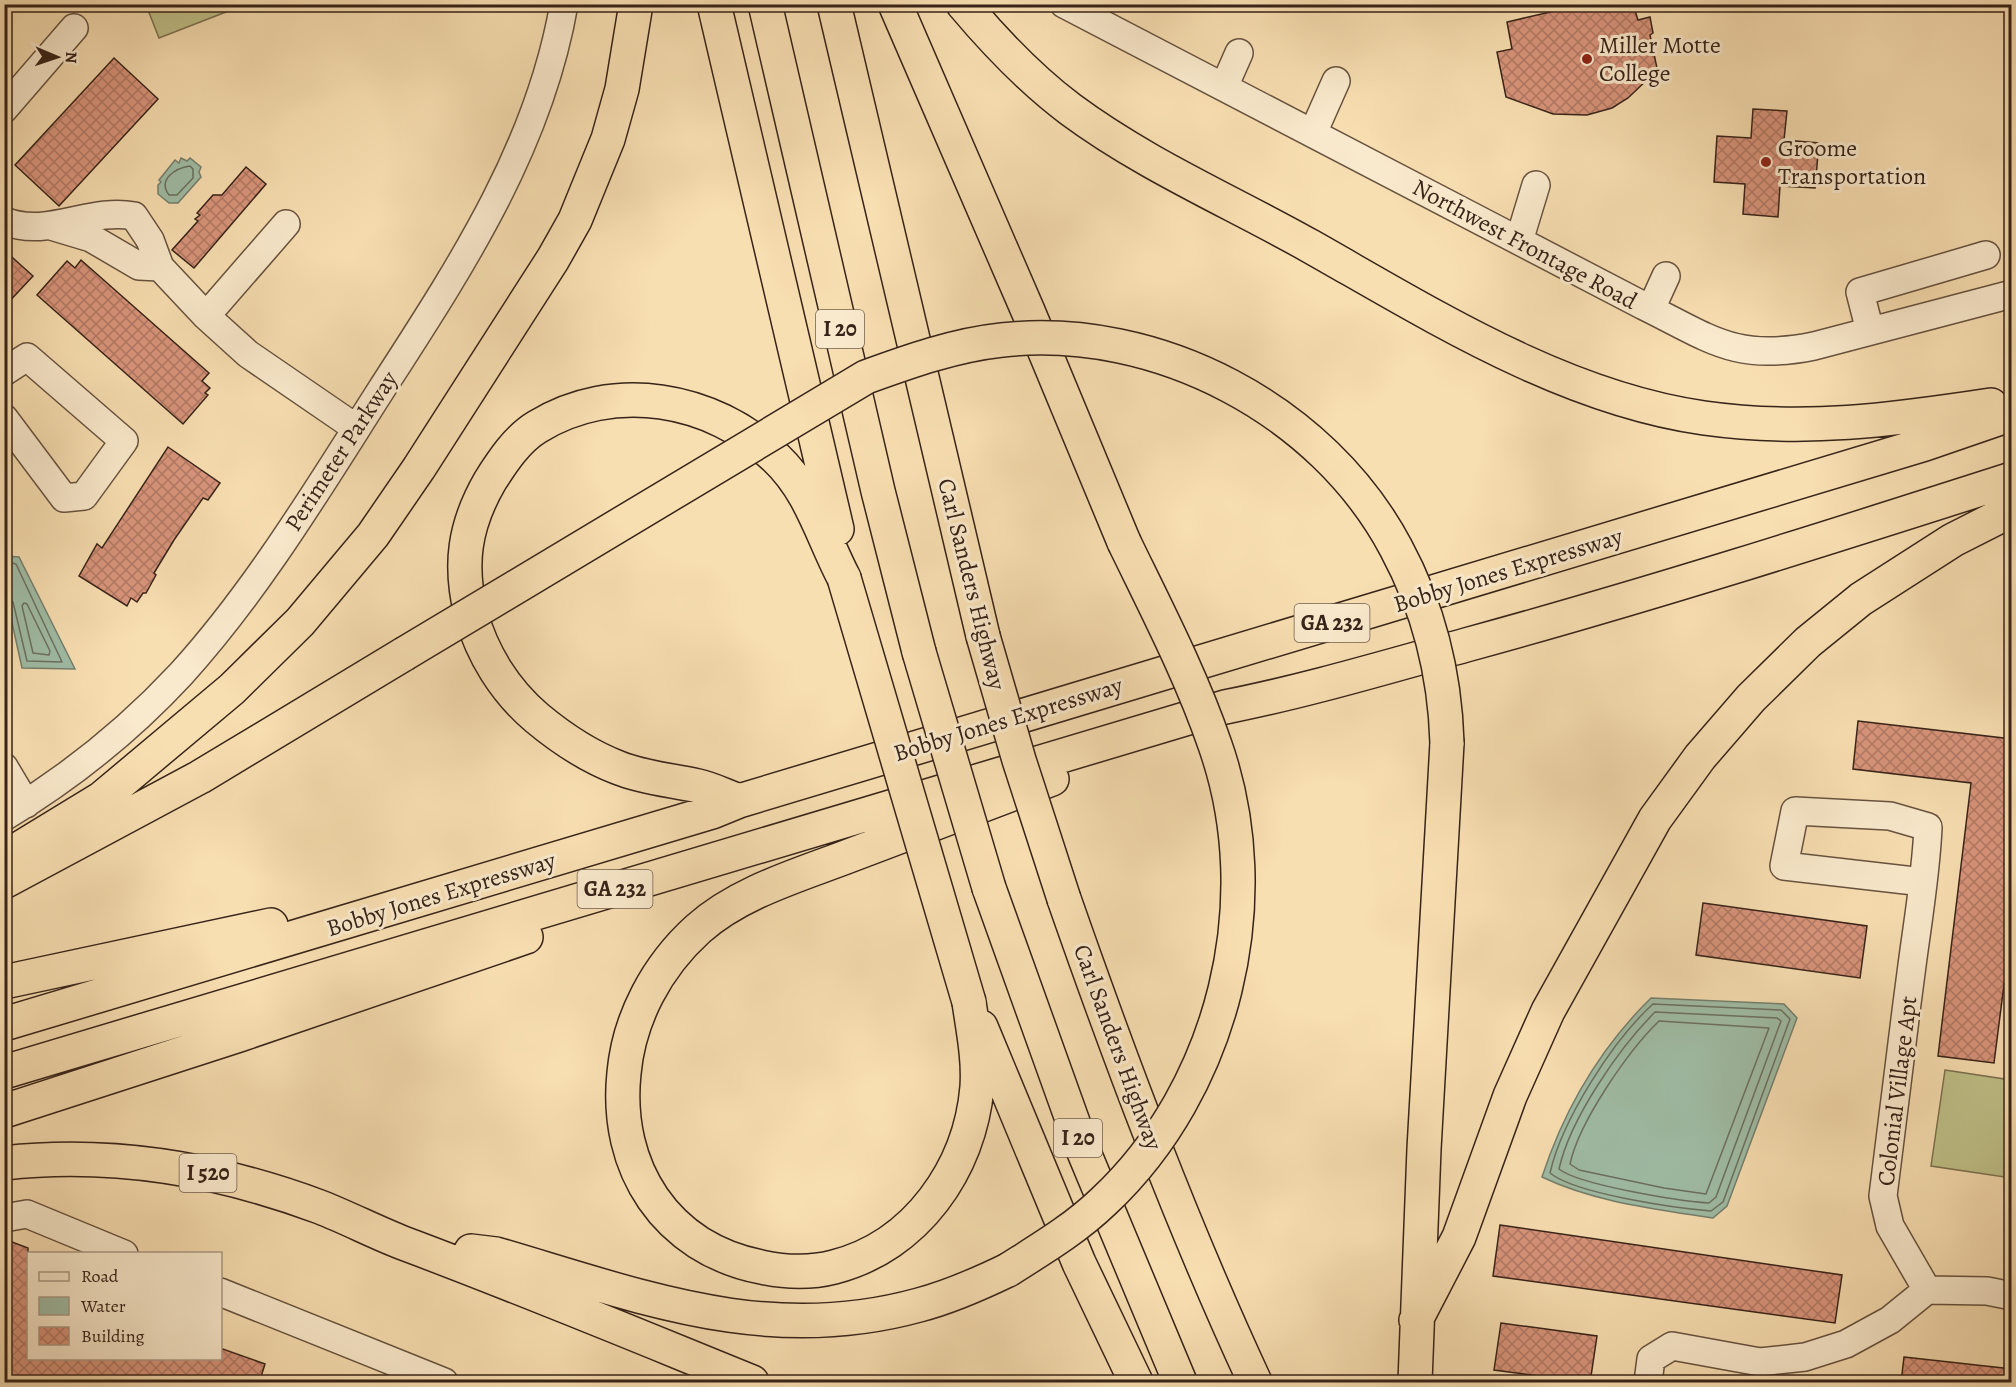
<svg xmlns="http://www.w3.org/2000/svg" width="2016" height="1387" font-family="Alegreya,serif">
<defs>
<pattern id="building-cross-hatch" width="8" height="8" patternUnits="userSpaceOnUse" patternTransform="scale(1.5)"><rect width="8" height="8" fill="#d9957c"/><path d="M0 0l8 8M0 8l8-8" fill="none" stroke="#b17965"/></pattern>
</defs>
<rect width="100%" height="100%" fill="#f8dfb2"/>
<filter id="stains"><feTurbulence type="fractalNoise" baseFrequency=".00333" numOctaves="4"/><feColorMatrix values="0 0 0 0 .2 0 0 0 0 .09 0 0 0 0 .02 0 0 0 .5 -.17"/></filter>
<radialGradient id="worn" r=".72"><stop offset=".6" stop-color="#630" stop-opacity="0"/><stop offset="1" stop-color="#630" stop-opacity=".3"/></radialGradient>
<path fill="#c0c189" stroke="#7c7251" stroke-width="1.5" d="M 146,5 L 244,5 L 159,38 Z
M 1945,1070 L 2011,1080 L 2011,1178 L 1931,1166 Z"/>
<path fill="#9fbda6" stroke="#757f6e" stroke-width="1.5" d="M 181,158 L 187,161 L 190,158 L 201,167 L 199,172 L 201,177 L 178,203 L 169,203 L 158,194 L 158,185 L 161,182 L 159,180 L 175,160 L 179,163 Z
M 4,556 L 19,557 L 75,669 L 22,668 L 5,591 Z
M 1651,998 L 1784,1004 L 1797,1018 L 1727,1206 L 1713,1218 C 1655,1209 1594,1202 1542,1177 C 1564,1110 1600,1048 1651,998 Z"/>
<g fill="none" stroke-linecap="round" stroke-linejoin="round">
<path stroke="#6b7060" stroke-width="1.5" d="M 190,166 L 193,169 L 193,178 L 177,195 L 169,195 C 157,179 176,168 190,166 Z
M 4,561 L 16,564 L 62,662 L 27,661 L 13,602 L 4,597
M 24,603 L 27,604 L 50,651 L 49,655 L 33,653 L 22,606 Z
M 1653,1004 L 1781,1010 L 1790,1019 L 1723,1202 L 1711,1211 C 1675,1208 1576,1194 1550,1173 C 1562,1120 1613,1040 1653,1004 Z
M 1655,1012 L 1777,1018 L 1781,1021 L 1716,1197 L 1709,1203 C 1679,1201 1579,1185 1559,1169 C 1570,1119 1619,1048 1655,1012 Z
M 1659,1021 L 1769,1028 L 1706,1194 L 1664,1188 L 1579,1170 L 1570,1164 C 1579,1122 1628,1051 1659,1021 Z"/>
</g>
<path fill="url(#building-cross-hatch)" stroke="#372319" stroke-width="1.5" d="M 1585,4 L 1633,4 L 1638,20 L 1650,17 L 1653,33 L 1650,35 L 1657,68 L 1650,77 L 1628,98 L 1612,108 L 1587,115 L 1553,114 L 1506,97 L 1497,52 L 1512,49 L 1507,22 Z
M 114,58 L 158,99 L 59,206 L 15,165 Z
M 1753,109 L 1787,111 L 1784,140 L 1819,143 L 1815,188 L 1780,186 L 1778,217 L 1743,214 L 1745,184 L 1714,182 L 1717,136 L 1751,138 Z
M 246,167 L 266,184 L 194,268 L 172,250 L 198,221 L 195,219 L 200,215 L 197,213 L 213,195 L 222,195 Z
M 4,250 L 33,276 L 4,307 Z
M 81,260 L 209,373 L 202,381 L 210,388 L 205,393 L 208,395 L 183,424 L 37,295 L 67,261 L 75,268 Z
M 168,447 L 220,483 L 208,500 L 203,498 L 174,540 L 154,573 L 156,575 L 146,593 L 143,593 L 137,602 L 131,598 L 127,606 L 79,576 L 97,544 L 102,548 Z
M 1858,721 L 2012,739 L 2012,922 L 1994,1063 L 1938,1056 L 1971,783 L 1853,769 Z
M 1703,903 L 1867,926 L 1860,978 L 1696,955 Z
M 1500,1225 L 1842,1275 L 1835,1323 L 1493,1276 Z
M 4,1239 L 28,1248 L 28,1359 L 220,1359 L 220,1348 L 265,1364 L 259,1383 L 4,1383 Z
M 1501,1323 L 1597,1336 L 1590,1383 L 1494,1370 Z
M 1904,1357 L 2012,1369 L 2012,1383 L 1901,1383 Z"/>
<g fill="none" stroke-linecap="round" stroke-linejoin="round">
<g stroke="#67523f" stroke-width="30">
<path id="minor" d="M 1064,4 L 1644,306 C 1711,339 1736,362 1814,346 L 2012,294
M 1224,87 L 1239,53
M 4,109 L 74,28
M 1313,133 L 1336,81
M 4,221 C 48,239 90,207 134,216 L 150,240 L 160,267 L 206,316 L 248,354 L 356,428
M 51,226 L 91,238 L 139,266 L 160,267
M 1519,241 L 1536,185
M 1651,309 L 1666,276
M 206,316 L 286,224
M 1870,331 L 1860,292 L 1986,255
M 4,372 L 27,357 L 124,441 L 84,496 L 64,498 L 4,418
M 4,767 L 26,804
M 4,817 C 69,778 129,730 181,674 C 258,589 319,487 381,390 C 459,269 539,149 564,4
M 1923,882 L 1784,866 L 1795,811 L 1890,816 L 1928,827 C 1926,876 1917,925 1911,973 C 1901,1047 1893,1121 1883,1196 L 1890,1226 L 1927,1290 L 1987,1291 L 2012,1296
M 4,1218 L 27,1214 L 124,1254
M 220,1292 L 444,1382
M 1648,1382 L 1651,1359 L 1672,1346 L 1760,1362 L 1805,1357 L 1846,1344 L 1890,1320 L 1927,1290"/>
</g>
<g stroke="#372319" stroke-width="36">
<path id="highway" d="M 714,4 L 837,529
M 765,4 L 878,491 L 919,652
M 834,4 L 983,636
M 895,4 L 1028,311 L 1124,542
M 963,4 C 995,42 1030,79 1070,109 C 1144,164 1230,201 1310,246 C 1432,315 1563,398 1704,418 C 1804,432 1892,420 1991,405
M 739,801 C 725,796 712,789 698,786 C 671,780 644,778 619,768 C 590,757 561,738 537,718 C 505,691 482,654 471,614 C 459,565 464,526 490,481 C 502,462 517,439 537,427 C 613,380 712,397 776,458 C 811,491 822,536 844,578
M 4,858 L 102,798 L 232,689 L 300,622 L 373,535 L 419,468 L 553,259 L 575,220 L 608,139 L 622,89 L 636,4
M 4,882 L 200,777 L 404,654
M 989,888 L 1083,1150 L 1180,1382
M 1064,899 C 1121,1062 1182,1225 1255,1382
M 4,982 L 271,925
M 969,1002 C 973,1030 979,1059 977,1087 C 970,1169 916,1246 834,1267 C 811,1273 784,1272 761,1267 C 666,1248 614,1168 624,1073 C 629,1018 657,966 698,929 C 738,893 796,876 846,857 C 915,831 983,805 1052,779
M 4,1024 L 712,812 L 739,801 L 1925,444 L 2012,414
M 981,1027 L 1079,1263 L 1136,1382
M 4,1072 L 1225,707 C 1306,691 1386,667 1466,645 C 1649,595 1831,537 2012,479
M 4,1111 L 239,1035 L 526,937
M 4,1163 C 113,1151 218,1169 320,1207 C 348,1218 375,1232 403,1243 C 521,1287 636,1335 752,1382
M 471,1251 L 496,1254 C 640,1296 767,1347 919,1305 C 950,1297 979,1284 1008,1270
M 1416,1320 L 1459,1237 L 1510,1096 L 1548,1011 L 1655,819 L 1700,757 L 1751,698 L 1808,642 L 1861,599 L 1953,540 L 2012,510
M 1415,1382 L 1424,1149 L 1447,743"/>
</g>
<use href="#minor" stroke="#faeacd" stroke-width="27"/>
<use href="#highway" stroke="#f8dfb2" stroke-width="33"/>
<g stroke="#372319" stroke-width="36" stroke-linecap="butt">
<path id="highway-bridge" d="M 844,578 L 969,1002
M 983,636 L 1019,760 L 1064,899
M 919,652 L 989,888
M 404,654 L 866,377 C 910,361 955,345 1002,340 C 1157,323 1323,410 1396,548 C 1429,609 1445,675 1447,743
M 1008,1270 C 1041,1249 1075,1229 1104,1201 C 1224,1088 1270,901 1215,745 C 1191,675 1156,608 1124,542"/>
</g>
<use href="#highway-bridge" stroke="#f8dfb2" stroke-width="33"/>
</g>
<g fill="#8f2418" stroke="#faeacd" stroke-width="2">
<circle cx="1587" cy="59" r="6"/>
<circle cx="1766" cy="162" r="6"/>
</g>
<g text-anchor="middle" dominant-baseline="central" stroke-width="6" stroke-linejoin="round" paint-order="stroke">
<g fill="#faeacd" stroke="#725f4f" stroke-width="1.5">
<rect x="816" y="310" width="48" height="38" rx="4.5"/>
<rect x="1294.5" y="604" width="75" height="38" rx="4.5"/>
<rect x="577.5" y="870" width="75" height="38" rx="4.5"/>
<rect x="1054" y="1119" width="48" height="38" rx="4.5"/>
<rect x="179.5" y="1154" width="57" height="38" rx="4.5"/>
</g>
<g font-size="22" font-weight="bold" fill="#372319">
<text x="840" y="329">I 20</text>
<text x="1332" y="623">GA 232</text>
<text x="615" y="889">GA 232</text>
<text x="1078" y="1138">I 20</text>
<text x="208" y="1173">I 520</text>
</g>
<g font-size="24" fill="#372319" stroke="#faeacd" text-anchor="start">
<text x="1599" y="45">Miller Motte<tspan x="1599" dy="28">College</tspan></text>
<text x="1778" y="148">Groome<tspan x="1778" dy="28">Transportation</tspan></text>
</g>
<g font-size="24" fill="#372319" stroke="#faeacd">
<text transform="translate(1525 244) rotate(28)">Northwest Frontage Road</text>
<text transform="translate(341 451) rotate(-57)">Perimeter Parkway</text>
<text transform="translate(1508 570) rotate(-17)">Bobby Jones Expressway</text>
<text transform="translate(972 584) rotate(76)">Carl Sanders Highway</text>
<text transform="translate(1008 719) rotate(-17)">Bobby Jones Expressway</text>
<text transform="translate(441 894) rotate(-17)">Bobby Jones Expressway</text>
<text transform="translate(1118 1047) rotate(70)">Carl Sanders Highway</text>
<text transform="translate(1897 1091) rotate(-83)">Colonial Village Apt</text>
</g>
</g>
<rect width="2016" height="1387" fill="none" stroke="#f8dfb2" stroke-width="24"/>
<rect x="6" y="6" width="2004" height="1375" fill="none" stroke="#372319" stroke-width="3"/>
<rect x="12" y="12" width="1992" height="1363" fill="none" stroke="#372319" stroke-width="1.5"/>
<rect x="27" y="1252" width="195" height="108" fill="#faeacd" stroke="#ac9a85" stroke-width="1.5"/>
<rect x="39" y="1272" width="30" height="9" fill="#faeacd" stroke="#ac9a85" stroke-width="1.5"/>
<text x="81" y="1282" font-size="18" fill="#372319">Road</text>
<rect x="39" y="1297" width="30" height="18" fill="#9fbda6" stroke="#ac9a85" stroke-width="1.5"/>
<text x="81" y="1312" font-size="18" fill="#372319">Water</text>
<rect x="39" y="1327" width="30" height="18" fill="url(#building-cross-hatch)" stroke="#ac9a85" stroke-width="1.5"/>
<text x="81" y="1342" font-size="18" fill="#372319">Building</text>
<g transform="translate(57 57) rotate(92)" stroke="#faeacd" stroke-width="4.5" paint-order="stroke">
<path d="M0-4.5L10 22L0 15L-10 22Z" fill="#372319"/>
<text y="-9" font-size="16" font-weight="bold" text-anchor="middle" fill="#372319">N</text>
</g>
<rect width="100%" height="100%" filter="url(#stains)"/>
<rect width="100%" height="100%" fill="url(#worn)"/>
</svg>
